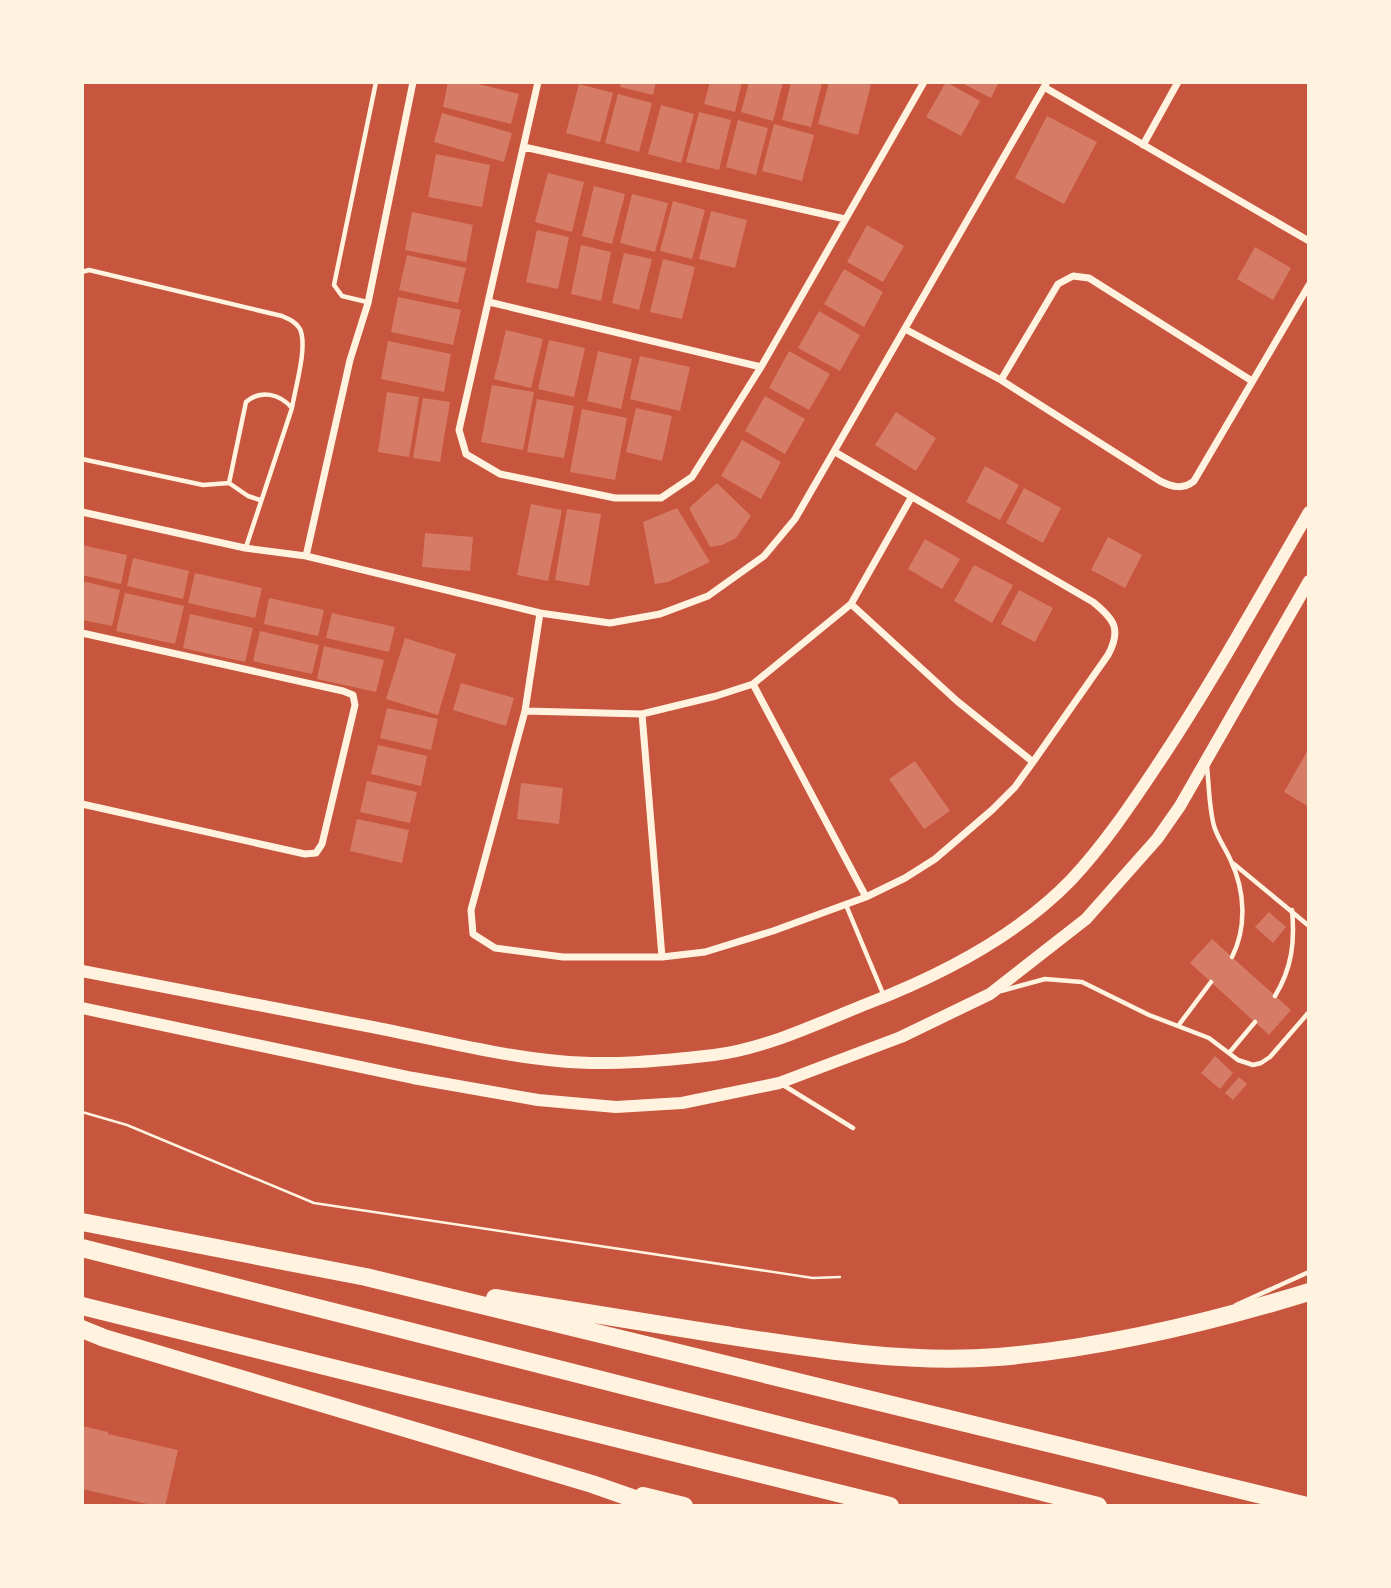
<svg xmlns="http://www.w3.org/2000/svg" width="1391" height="1588" font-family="Raleway,sans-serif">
<rect width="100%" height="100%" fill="#c8553d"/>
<path fill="#d67c66" d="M 448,82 L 470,82 L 519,94 L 511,124 L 443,107 Z
M 621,82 L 656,82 L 653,95 L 620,87 Z
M 710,82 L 742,82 L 735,112 L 704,104 Z
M 749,82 L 783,82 L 773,121 L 741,112 Z
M 791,82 L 822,83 L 811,127 L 782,120 Z
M 829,82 L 860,82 L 871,85 L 858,135 L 818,124 Z
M 946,82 L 980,101 L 961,136 L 926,117 Z
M 960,82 L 999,82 L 991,98 Z
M 579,84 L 613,93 L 600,142 L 566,133 Z
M 618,94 L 652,103 L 639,152 L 605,143 Z
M 661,105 L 694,114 L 681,163 L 648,154 Z
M 699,112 L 731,120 L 719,170 L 686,162 Z
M 442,113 L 512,133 L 504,162 L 434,142 Z
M 1047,116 L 1097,142 L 1064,204 L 1015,178 Z
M 738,120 L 768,128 L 756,175 L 726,167 Z
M 774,124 L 814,135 L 802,181 L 762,171 Z
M 436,154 L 490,165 L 482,207 L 428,197 Z
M 548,173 L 584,182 L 572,232 L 535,222 Z
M 594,186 L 625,194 L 612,244 L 582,236 Z
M 632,194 L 668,203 L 655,252 L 620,243 Z
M 673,201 L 705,210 L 692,259 L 660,251 Z
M 711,211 L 747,220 L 735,268 L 699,259 Z
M 412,212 L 473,225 L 466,262 L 405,250 Z
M 867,225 L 904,246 L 883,282 L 847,262 Z
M 537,230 L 569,237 L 558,289 L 526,282 Z
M 581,245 L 611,252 L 601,301 L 571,294 Z
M 1255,247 L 1291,268 L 1273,300 L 1237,279 Z
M 624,253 L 652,259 L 639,310 L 612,303 Z
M 407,255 L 466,268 L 458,303 L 399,290 Z
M 663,259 L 695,267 L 682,319 L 650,312 Z
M 844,269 L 883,292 L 864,327 L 824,304 Z
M 398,297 L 461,310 L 453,345 L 391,332 Z
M 819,311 L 860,335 L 840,371 L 798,348 Z
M 506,330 L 543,339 L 531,388 L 494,379 Z
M 549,340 L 585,348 L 574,397 L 538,389 Z
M 388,341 L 451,354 L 444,392 L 381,379 Z
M 598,351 L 632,359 L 621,409 L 587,401 Z
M 789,351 L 830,374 L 809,410 L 769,388 Z
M 640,356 L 690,367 L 680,411 L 630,399 Z
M 492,385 L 534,392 L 523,450 L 481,442 Z
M 387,392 L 419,397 L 409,457 L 378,452 Z
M 765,396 L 805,419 L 785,454 L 745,431 Z
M 423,398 L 450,402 L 440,462 L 413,458 Z
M 537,399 L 574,406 L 564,458 L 527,452 Z
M 636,408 L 672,416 L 662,461 L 626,452 Z
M 582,409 L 627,418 L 615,480 L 570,472 Z
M 896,412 L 936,438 L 916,471 L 875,445 Z
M 742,440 L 781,462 L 761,499 L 721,476 Z
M 985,466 L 1019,485 L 1000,520 L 966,502 Z
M 717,483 L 751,516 L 736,538 L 722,545 L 710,547 L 689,508 Z
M 1024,488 L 1061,508 L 1043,543 L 1006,523 Z
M 531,504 L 562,510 L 548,581 L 517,575 Z
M 677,508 L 710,562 L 668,582 L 655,584 L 643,522 Z
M 567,509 L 601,514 L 589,586 L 555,580 Z
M 425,533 L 473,537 L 470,571 L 422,567 Z
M 1108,537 L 1142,555 L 1125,588 L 1091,570 Z
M 925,539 L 960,559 L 942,589 L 908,569 Z
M 82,545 L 127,555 L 121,584 L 82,575 Z
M 133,558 L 189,571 L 183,599 L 127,586 Z
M 974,565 L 1013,585 L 992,623 L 954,601 Z
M 195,573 L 262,588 L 255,618 L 188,603 Z
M 82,581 L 120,590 L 112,626 L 82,620 Z
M 1019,590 L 1053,608 L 1035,642 L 1001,624 Z
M 125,593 L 184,606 L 175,644 L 116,631 Z
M 269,598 L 324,610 L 318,636 L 264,624 Z
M 332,613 L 395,627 L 389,652 L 326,638 Z
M 190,614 L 253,628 L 245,662 L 183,648 Z
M 260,631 L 319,645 L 312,674 L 253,661 Z
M 405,638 L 456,654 L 438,715 L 386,699 Z
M 324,646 L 384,660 L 376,692 L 317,679 Z
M 461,683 L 514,698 L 506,726 L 453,710 Z
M 387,708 L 438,719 L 431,750 L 380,738 Z
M 378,745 L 427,756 L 421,786 L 371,774 Z
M 1309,748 L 1309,807 L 1284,792 Z
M 915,761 L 950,811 L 924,829 L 889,779 Z
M 367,781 L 417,792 L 410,823 L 360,812 Z
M 521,783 L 563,788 L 559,824 L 517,819 Z
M 357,819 L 409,830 L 402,863 L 350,851 Z
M 1269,912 L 1286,927 L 1273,943 L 1255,927 Z
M 1212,939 L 1291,1010 L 1269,1035 L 1190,963 Z
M 1215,1056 L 1233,1073 L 1220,1089 L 1201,1073 Z
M 1239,1077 L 1247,1084 L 1233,1100 L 1225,1093 Z
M 82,1426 L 108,1432 L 108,1434 L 178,1450 L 165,1506 L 156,1506 L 82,1489 Z"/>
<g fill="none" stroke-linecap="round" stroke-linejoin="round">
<path stroke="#fff3e0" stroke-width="2.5" d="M 82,1112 L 127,1125 L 314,1203 L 813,1278 L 840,1277"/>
<path stroke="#fff3e0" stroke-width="4.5" d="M 82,272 L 89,270 L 282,316 C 289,319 296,322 300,329 C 308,347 295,388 292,408
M 367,302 L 342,296 L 334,285 L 376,82
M 82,459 L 203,485 L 229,483 L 248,496 L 260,500
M 229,483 L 246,402 C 261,389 280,394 292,408 L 246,547
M 1207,766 C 1209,786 1209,807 1214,826 C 1218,839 1226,849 1231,861 C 1245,891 1247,927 1232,957
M 1234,864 L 1309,926
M 846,905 L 884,996
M 1001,991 L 1045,979 L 1082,982 L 1149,1015 L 1209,1038 L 1238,1060 L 1253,1065 L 1261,1063 L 1270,1057 L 1309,1012
M 1275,996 C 1292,968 1295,942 1292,910
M 1178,1026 L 1211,982
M 1229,1053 L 1255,1022
M 783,1085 L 853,1128
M 1236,1305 L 1309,1272"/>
<path stroke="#fff3e0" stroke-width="7" d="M 538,82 L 459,430 L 466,454 L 500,474 L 615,498 L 661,498 L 692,477 L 761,367 L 924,82
M 1044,87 L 1309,241
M 1143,145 L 1178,82
M 524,147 L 845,219
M 489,302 L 761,367
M 905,329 L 1001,380 L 1160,481 C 1172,487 1183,490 1194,481 L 1309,285
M 1001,380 L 1058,284 L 1073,276 L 1089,278 L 1252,381
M 82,512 L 245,548 L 306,556 L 540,613 L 610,623 L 660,614 L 708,596 L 764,556 L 795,519 L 1047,82
M 306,556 L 350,360 L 368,303 L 413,82
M 851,604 L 957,701 L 1033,762
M 540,613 L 525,711 L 471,910 L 473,934 L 495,948 L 563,957 L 662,957 L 705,952 L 773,931 L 866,897 L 905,878 L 935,859 L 992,810 L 1015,787 L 1033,762 L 1108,655 C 1122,629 1114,619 1093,602 L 835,452
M 82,633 L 343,691 L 353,695 L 355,705 L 322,844 L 316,853 L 305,854 L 82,804
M 753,684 L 866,897
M 525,711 L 642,714 L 716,696 L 753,684 L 851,604 L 911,498
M 642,714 L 662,957"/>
<path stroke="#fff3e0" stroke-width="12" d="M 82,971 C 177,990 272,1008 367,1026 C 431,1038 493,1055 558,1061 C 609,1066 663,1061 714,1055 C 768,1048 818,1023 869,1003 C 941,975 1016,937 1071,880 C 1103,846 1130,806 1156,767 C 1211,685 1259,598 1309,512
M 82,1008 L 413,1078 L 538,1100 L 616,1107 L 682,1103 L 779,1083 L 901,1037 L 990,994 L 1086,919 L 1157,839 L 1180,806 L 1309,581"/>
<path stroke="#fff3e0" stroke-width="18" d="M 82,1222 L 366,1277 L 1307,1506
M 82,1248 L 1098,1506
M 495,1298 C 571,1310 648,1323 725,1335 C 815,1349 907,1364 998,1357 C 1104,1348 1208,1323 1309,1292
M 82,1306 L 890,1506
M 82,1329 L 104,1338 L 592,1484 L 655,1506
M 643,1496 L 684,1506"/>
</g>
<rect width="1391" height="1588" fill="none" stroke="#fff3e0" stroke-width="168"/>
</svg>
